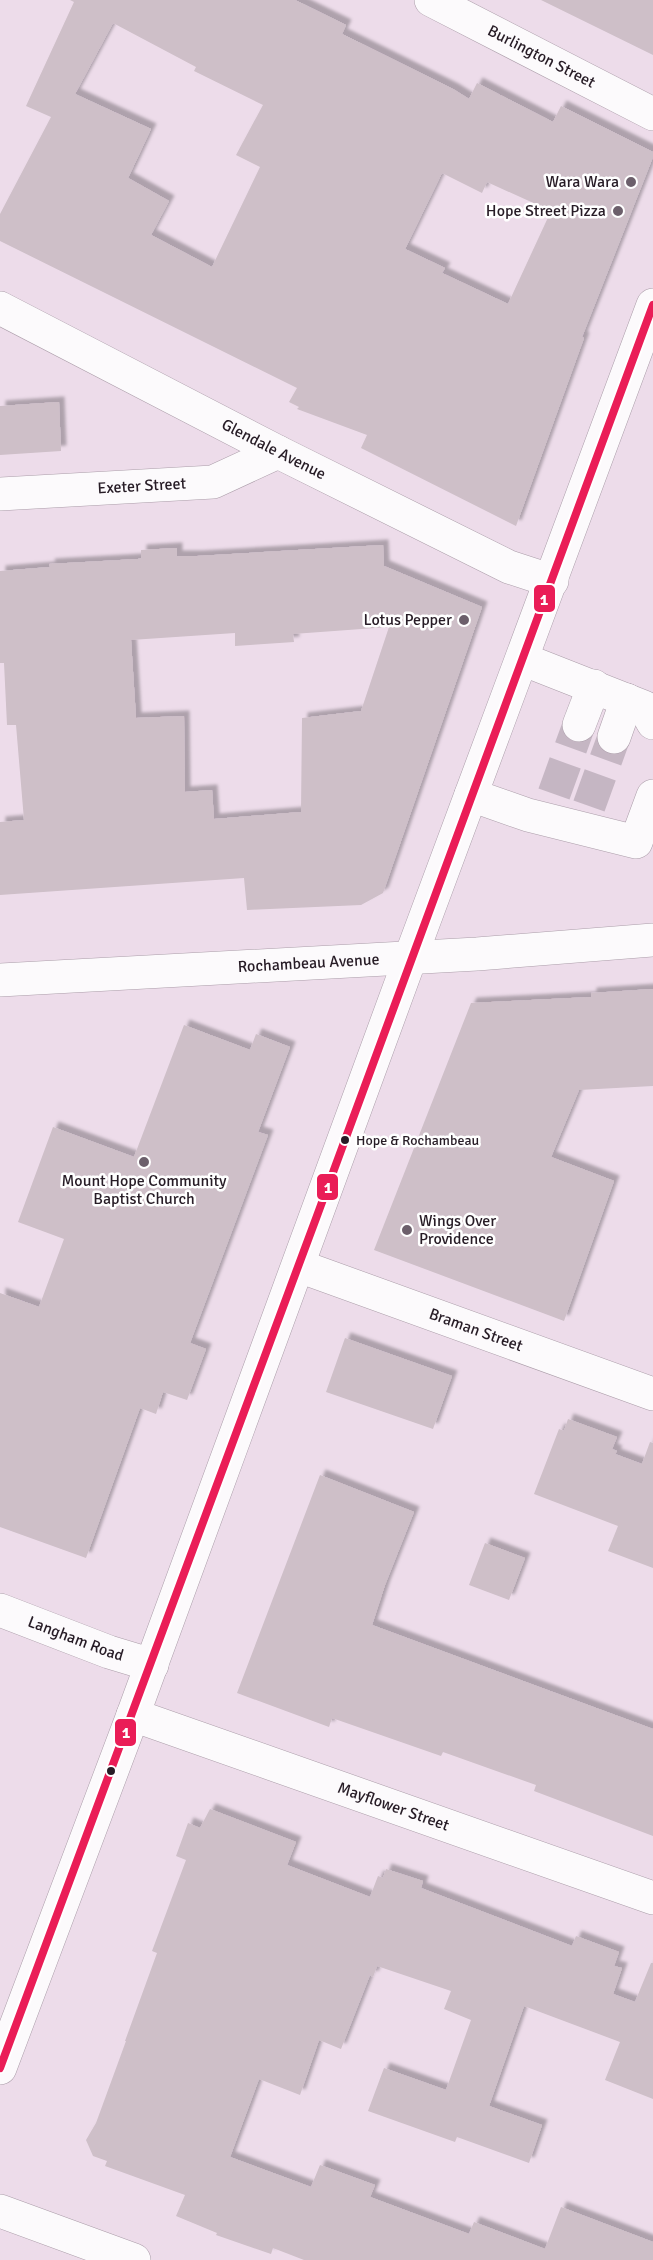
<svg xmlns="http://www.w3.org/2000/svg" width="653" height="2260" font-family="Signika,sans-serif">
<defs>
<filter id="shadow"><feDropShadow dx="5.5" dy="-5.5" stdDeviation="1.5" flood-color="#0004"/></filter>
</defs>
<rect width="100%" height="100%" fill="#eddcea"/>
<path fill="#cebfc8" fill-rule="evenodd" filter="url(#shadow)" d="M 70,0 L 295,0 L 346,25 L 342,34 L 453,89 L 469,99 L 477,83 L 553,122 L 561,106 L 653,152 L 653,157 L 582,337 L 584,338 L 516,526 L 361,448 L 367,435 L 297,409 L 299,407 L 289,402 L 297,388 L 0,241 L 0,214 L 51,117 L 26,106 L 74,2 ZM 113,23 L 196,67 L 194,71 L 263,105 L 236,155 L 260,167 L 212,267 L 151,235 L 169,201 L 128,178 L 151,129 L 75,94 ZM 442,173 L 482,193 L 487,182 L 551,211 L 508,304 L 442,273 L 445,268 L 405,249 Z
M 541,0 L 653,0 L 653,55 Z
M 59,402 L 61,451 L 0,455 L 0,406 Z
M 383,545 L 384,566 L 482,607 L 383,893 L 361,905 L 247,910 L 244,878 L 0,895 L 0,822 L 24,820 L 16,725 L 7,725 L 4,663 L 0,663 L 0,571 L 50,567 L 49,564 L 138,559 L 141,558 L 141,550 L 177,548 L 177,556 L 197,556 ZM 389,627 L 361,711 L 302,718 L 301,812 L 214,819 L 212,790 L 185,792 L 184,716 L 136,718 L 131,640 L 235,633 L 235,646 L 294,642 L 293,634 Z
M 653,989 L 653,1086 L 579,1090 L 551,1157 L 614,1181 L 564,1321 L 374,1250 L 471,1003 L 591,997 L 591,993 Z
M 184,1025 L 250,1050 L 256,1034 L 290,1047 L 258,1132 L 268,1135 L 190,1343 L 206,1349 L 187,1400 L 163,1392 L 156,1414 L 140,1408 L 86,1558 L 0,1527 L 0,1293 L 39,1307 L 64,1239 L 18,1222 L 53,1127 L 134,1157 Z
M 345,1338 L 452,1376 L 433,1429 L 326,1392 Z
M 568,1419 L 617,1437 L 612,1449 L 617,1451 L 615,1454 L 642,1464 L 650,1442 L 653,1443 L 653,1568 L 608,1551 L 618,1526 L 534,1494 L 559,1429 L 564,1431 Z
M 320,1475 L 414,1512 L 385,1585 L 372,1625 L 653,1729 L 653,1836 L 534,1791 L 536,1785 L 443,1752 L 441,1756 L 332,1718 L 329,1727 L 237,1693 Z
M 485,1543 L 525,1558 L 509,1600 L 469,1585 Z
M 210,1809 L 296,1842 L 287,1865 L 370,1897 L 378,1876 L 383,1878 L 386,1869 L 423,1881 L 421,1888 L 572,1946 L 576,1936 L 619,1952 L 614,1966 L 622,1968 L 613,1994 L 635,2002 L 651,1963 L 653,1963 L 653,2099 L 605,2080 L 620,2042 L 524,2006 L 489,2106 L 542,2125 L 529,2163 L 457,2137 L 455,2142 L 368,2111 L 384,2068 L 446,2090 L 471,2020 L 444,2009 L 451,1991 L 377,1966 L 373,1977 L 370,1975 L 341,2049 L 319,2040 L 300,2095 L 259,2079 L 230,2157 L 311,2187 L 320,2165 L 375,2185 L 370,2197 L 469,2234 L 474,2222 L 545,2249 L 561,2207 L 653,2242 L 653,2260 L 304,2260 L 273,2248 L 271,2254 L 216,2235 L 217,2233 L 176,2216 L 185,2195 L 105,2166 L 107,2161 L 93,2156 L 86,2140 L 96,2123 L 126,2041 L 125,2041 L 157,1953 L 152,1951 L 186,1860 L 176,1856 L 188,1823 L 200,1828 Z"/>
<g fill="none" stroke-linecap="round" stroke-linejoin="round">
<path stroke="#c5b6c3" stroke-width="33" stroke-dasharray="33 16" stroke-linecap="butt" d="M 554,794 L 579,725
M 589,806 L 614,737"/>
<g stroke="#ab9da9" stroke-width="34">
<g id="minor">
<path id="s1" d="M 431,0 L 653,114"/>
<path id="s2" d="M 0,308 L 278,452 L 509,567 L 552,581"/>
<path id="s3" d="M 0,494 L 213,482 L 278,452"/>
<path d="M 522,659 L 644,707 L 653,723"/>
<path d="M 579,725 L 594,686"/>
<path d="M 614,737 L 627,700"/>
<path d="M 471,795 L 528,815 L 636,842 L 653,796"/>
<path id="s4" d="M 0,980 L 477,954 L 653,940"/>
<path id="s5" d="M 299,1266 L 653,1394"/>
<path id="s6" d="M 0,1610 L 109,1652 L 152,1665"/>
<path id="s7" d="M 133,1715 L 653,1898"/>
<path d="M 0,2211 L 134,2260"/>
</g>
</g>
<g stroke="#ab9da9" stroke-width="34">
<path id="major" d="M 0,2068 L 133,1715 L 411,956 L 653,305"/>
</g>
<use href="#minor" stroke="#fcfafc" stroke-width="33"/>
<use href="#major" stroke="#fcfafc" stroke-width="33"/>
<g stroke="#fff" stroke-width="12">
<path id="bus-1" d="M 0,2068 C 221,1482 435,892 653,305"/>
</g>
<use href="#bus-1" stroke="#ea1d57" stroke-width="8"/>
</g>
<g fill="#6c5f6b" stroke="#fff" stroke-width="2">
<circle cx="631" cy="182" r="6"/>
<circle cx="618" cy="211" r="6"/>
<circle cx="464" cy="620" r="6"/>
<circle cx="144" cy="1162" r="6"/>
<circle cx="407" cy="1230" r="6"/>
</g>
<g fill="#271c26" stroke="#fff" stroke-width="2">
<circle cx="345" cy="1140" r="5"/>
<circle cx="111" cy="1771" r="5"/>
</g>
<g text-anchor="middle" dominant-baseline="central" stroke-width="5" stroke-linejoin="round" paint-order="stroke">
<g font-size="14" fill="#271c26" stroke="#fff" text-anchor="start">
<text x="356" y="1140">Hope &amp; Rochambeau</text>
</g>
<g font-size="16" fill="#271c26" stroke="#fff">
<text stroke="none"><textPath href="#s1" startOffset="124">Burlington Street</textPath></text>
<text stroke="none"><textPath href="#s2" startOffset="308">Glendale Avenue</textPath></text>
<text stroke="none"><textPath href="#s3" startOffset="142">Exeter Street</textPath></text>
<text stroke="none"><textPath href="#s4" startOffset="309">Rochambeau Avenue</textPath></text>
<text stroke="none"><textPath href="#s5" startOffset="188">Braman Street</textPath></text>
<text stroke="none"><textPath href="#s6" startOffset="81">Langham Road</textPath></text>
<text stroke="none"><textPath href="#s7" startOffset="276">Mayflower Street</textPath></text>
</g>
<g font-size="16" fill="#271c26" stroke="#fff" text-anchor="end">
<text x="619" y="182">Wara Wara</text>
<text x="606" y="211">Hope Street Pizza</text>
<text x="452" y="620">Lotus Pepper</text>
<text x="144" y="1181" text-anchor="middle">Mount Hope Community<tspan x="144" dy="18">Baptist Church</tspan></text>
<text x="419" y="1221" text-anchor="start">Wings Over<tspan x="419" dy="18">Providence</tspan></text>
</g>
</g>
<g stroke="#fff" stroke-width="2">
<rect x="533" y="584" width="23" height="29" rx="6" fill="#ea1d57"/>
<rect x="316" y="1173" width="23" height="28" rx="6" fill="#ea1d57"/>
<rect x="114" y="1718" width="23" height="29" rx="6" fill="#ea1d57"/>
</g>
<g font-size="16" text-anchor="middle" font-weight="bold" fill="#fff">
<text x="544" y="605">1</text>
<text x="328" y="1193">1</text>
<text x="126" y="1738">1</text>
</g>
</svg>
